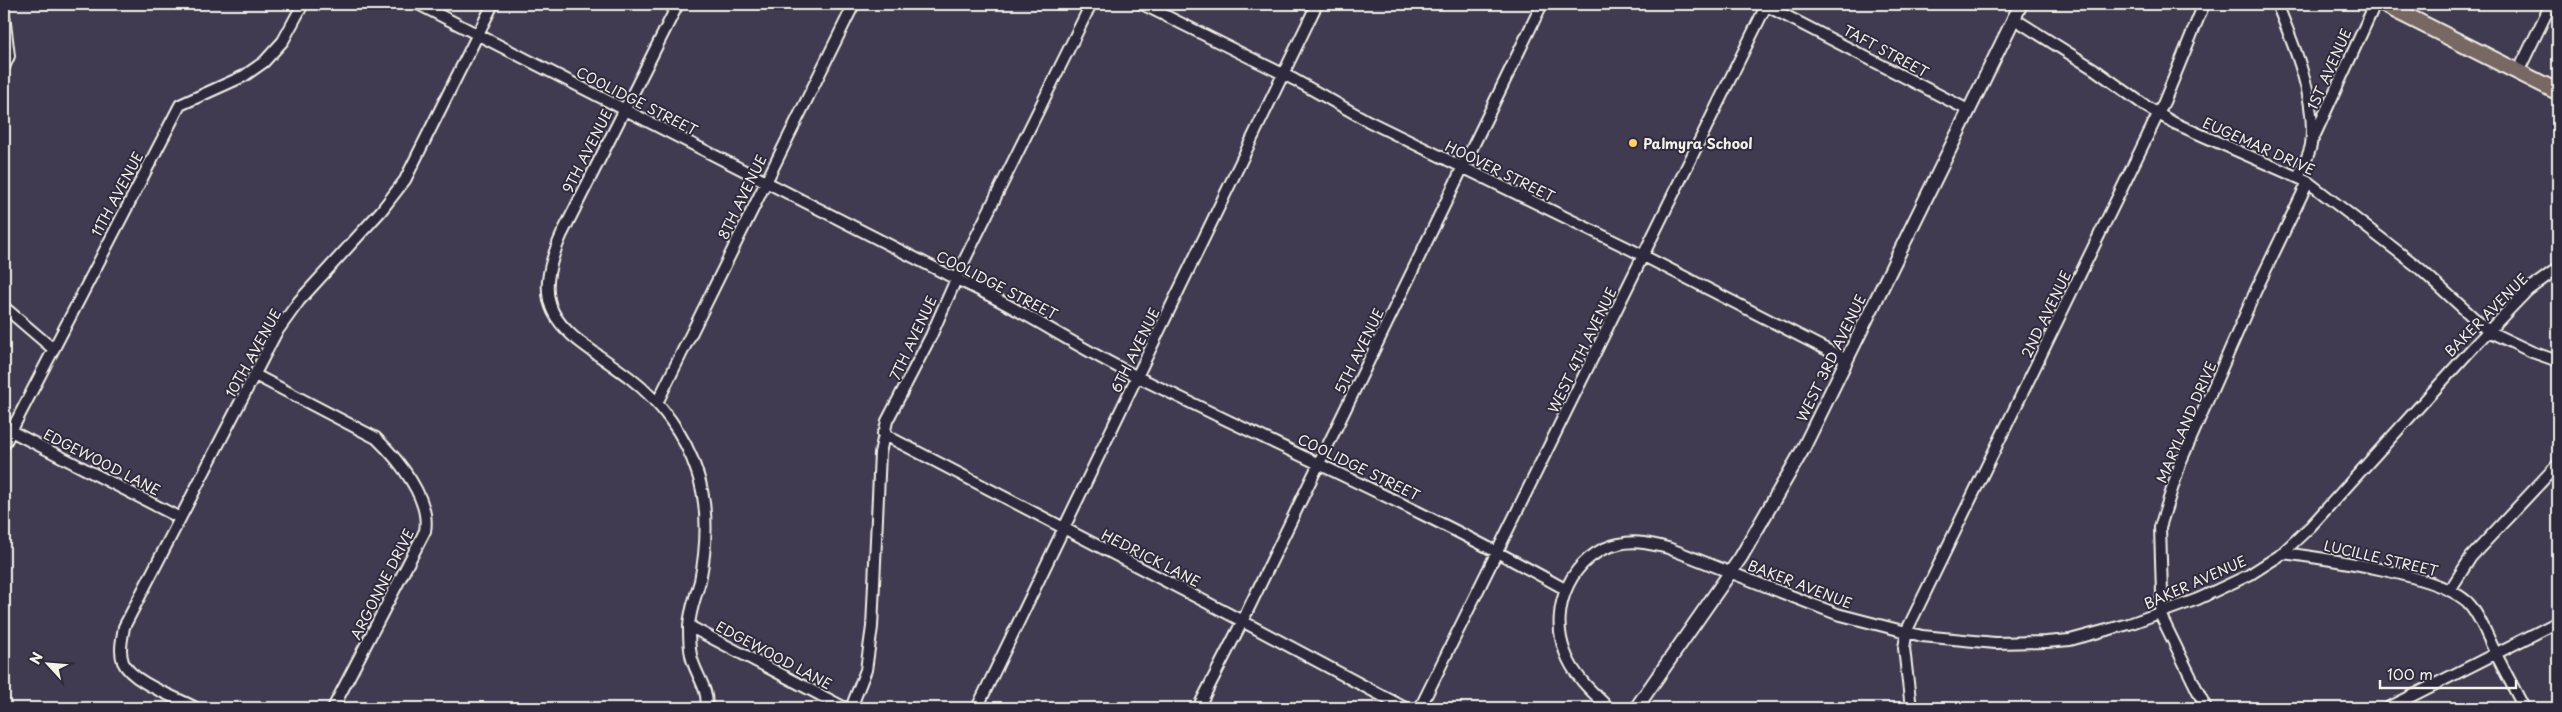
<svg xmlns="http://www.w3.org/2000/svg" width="2562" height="712" font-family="'Playpen Sans',sans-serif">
<rect width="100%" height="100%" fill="#403b51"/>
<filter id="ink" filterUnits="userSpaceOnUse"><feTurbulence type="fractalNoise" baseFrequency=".02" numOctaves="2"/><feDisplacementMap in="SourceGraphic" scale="10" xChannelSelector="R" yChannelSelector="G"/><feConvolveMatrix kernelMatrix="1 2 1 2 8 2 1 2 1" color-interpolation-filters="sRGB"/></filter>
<g filter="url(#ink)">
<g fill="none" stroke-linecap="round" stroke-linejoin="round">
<g stroke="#f4f1e8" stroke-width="14">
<path id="minor" d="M 418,4 L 956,279 C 1019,307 1074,346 1136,376 C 1279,447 1426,511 1565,589
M 678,4 L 562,234 C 523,321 570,332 630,378 C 661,402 685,435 697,472 C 709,507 707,545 700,581 C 696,596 689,612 689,628 C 689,637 689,646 691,655 C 694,673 710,689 706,708
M 1142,4 L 1295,80 L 1368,121 L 1632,250 L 1847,360
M 1763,4 L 1968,110
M 2277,4 C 2294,45 2317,100 2311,145 C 2309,156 2302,167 2298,177
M 4,15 L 9,56 L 4,67
M 2013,18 L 2094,69 L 2147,107 L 2174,123 L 2308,182 L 2418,267 L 2488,331 L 2532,352 L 2558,361
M 2518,72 L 2551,4
M 2313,139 L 2375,4
M 4,307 L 52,348
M 255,375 L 376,438 C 398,459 431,499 425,531 L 333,708
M 657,403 L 854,4
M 11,431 L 180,518
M 883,434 L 1227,613 L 1405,708
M 4,445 L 180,105 L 244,76 L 264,62 L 283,41 L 303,4
M 2282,553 C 2322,558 2448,575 2471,606 C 2482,620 2488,638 2496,654 C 2505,672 2515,690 2524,708
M 2450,590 L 2471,557 L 2558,464
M 689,626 L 845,708
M 196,708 C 178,698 131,682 123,662 C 119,651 122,639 124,627 L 276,333 L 299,301 L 381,211 L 405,180 L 493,4
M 851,708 L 866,670 L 872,627 L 880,453 L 887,421 L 931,336 L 965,259 L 1091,4
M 977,708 L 1317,4
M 1198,708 L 1242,622 L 1542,4
M 1420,708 L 1767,4
M 1609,708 C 1592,692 1573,675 1565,652 C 1548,609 1572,553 1619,544 C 1636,540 1652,544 1668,548 L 1837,614 L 1922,636 L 1995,643 L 2046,642 L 2070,640 L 2129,624 L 2198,599 L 2249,575 L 2279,556 L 2310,527 L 2477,343 L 2528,290 L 2558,268
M 1911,708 L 1904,648 L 1907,630 L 2164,102 L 2204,4
M 2206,708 L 2160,614 L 2162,593 L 2160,527 L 2181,461 L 2256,290 L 2308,182
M 2388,708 L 2558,622"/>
</g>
<g stroke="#f4f1e8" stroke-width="16">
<path id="tertiary" d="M 1636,708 L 1741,557 L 1802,451 L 2021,4"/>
</g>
<g stroke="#f4f1e8" stroke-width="19">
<path id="primary" d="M 2383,4 L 2558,92"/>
</g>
<use href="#minor" stroke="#2f2a3d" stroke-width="10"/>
<use href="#tertiary" stroke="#2f2a3d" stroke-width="12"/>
<use href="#primary" stroke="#776864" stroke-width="15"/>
</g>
</g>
<circle fill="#ffd166" stroke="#2f2a3d" stroke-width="2" cx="1633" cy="143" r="5"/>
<g text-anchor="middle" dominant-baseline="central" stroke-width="4" stroke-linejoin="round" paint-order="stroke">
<g font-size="14" fill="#f4f1e8" stroke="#2f2a3d">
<text transform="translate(1886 51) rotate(28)">TAFT STREET</text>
<text transform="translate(2329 69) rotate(-66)">1ST AVENUE</text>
<text transform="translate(637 101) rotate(27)">COOLIDGE STREET</text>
<text transform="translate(2259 146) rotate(24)">EUGEMAR DRIVE</text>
<text transform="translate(587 151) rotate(-63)">9TH AVENUE</text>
<text transform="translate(1500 171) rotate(26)">HOOVER STREET</text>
<text transform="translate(117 194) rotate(-62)">11TH AVENUE</text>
<text transform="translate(742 197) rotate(-64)">8TH AVENUE</text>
<text transform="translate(997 285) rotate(27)">COOLIDGE STREET</text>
<text transform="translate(2046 314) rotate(-64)">2ND AVENUE</text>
<text transform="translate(2486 315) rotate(-45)">BAKER AVENUE</text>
<text transform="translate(913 338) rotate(-65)">7TH AVENUE</text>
<text transform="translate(1135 350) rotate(-64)">6TH AVENUE</text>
<text transform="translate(1582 350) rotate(-64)">WEST 4TH AVENUE</text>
<text transform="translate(1359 351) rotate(-64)">5TH AVENUE</text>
<text transform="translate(253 353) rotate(-61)">10TH AVENUE</text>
<text transform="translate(1831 358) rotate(-64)">WEST 3RD AVENUE</text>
<text transform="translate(2186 422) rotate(-67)">MARYLAND DRIVE</text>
<text transform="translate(102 462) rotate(27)">EDGEWOOD LANE</text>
<text transform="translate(1359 467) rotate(26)">COOLIDGE STREET</text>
<text transform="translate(1151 558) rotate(27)">HEDRICK LANE</text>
<text transform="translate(2381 558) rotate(13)">LUCILLE STREET</text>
<text transform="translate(2195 582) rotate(-24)">BAKER AVENUE</text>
<text transform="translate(382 584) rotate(-63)">ARGONNE DRIVE</text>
<text transform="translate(1800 584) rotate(21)">BAKER AVENUE</text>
<text transform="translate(774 655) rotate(28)">EDGEWOOD LANE</text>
</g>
<g font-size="14" font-weight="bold" fill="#f4f1e8" stroke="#2f2a3d" text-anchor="start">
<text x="1643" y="143">Palmyra School</text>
</g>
</g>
<rect width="2562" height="712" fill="none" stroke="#2f2a3d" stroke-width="20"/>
<rect x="10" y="10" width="2542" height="692" fill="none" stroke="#f4f1e8" stroke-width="2" filter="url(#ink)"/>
<g transform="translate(48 664) rotate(296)" stroke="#2f2a3d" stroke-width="4" paint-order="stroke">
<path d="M0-4L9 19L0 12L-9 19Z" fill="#f4f1e8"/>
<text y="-8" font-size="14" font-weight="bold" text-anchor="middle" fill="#f4f1e8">N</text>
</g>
<path d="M2380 680v8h136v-8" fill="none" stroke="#f4f1e8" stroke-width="2.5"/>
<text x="2387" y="680" font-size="15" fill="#f4f1e8" stroke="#2f2a3d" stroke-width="4" paint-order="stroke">100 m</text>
</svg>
